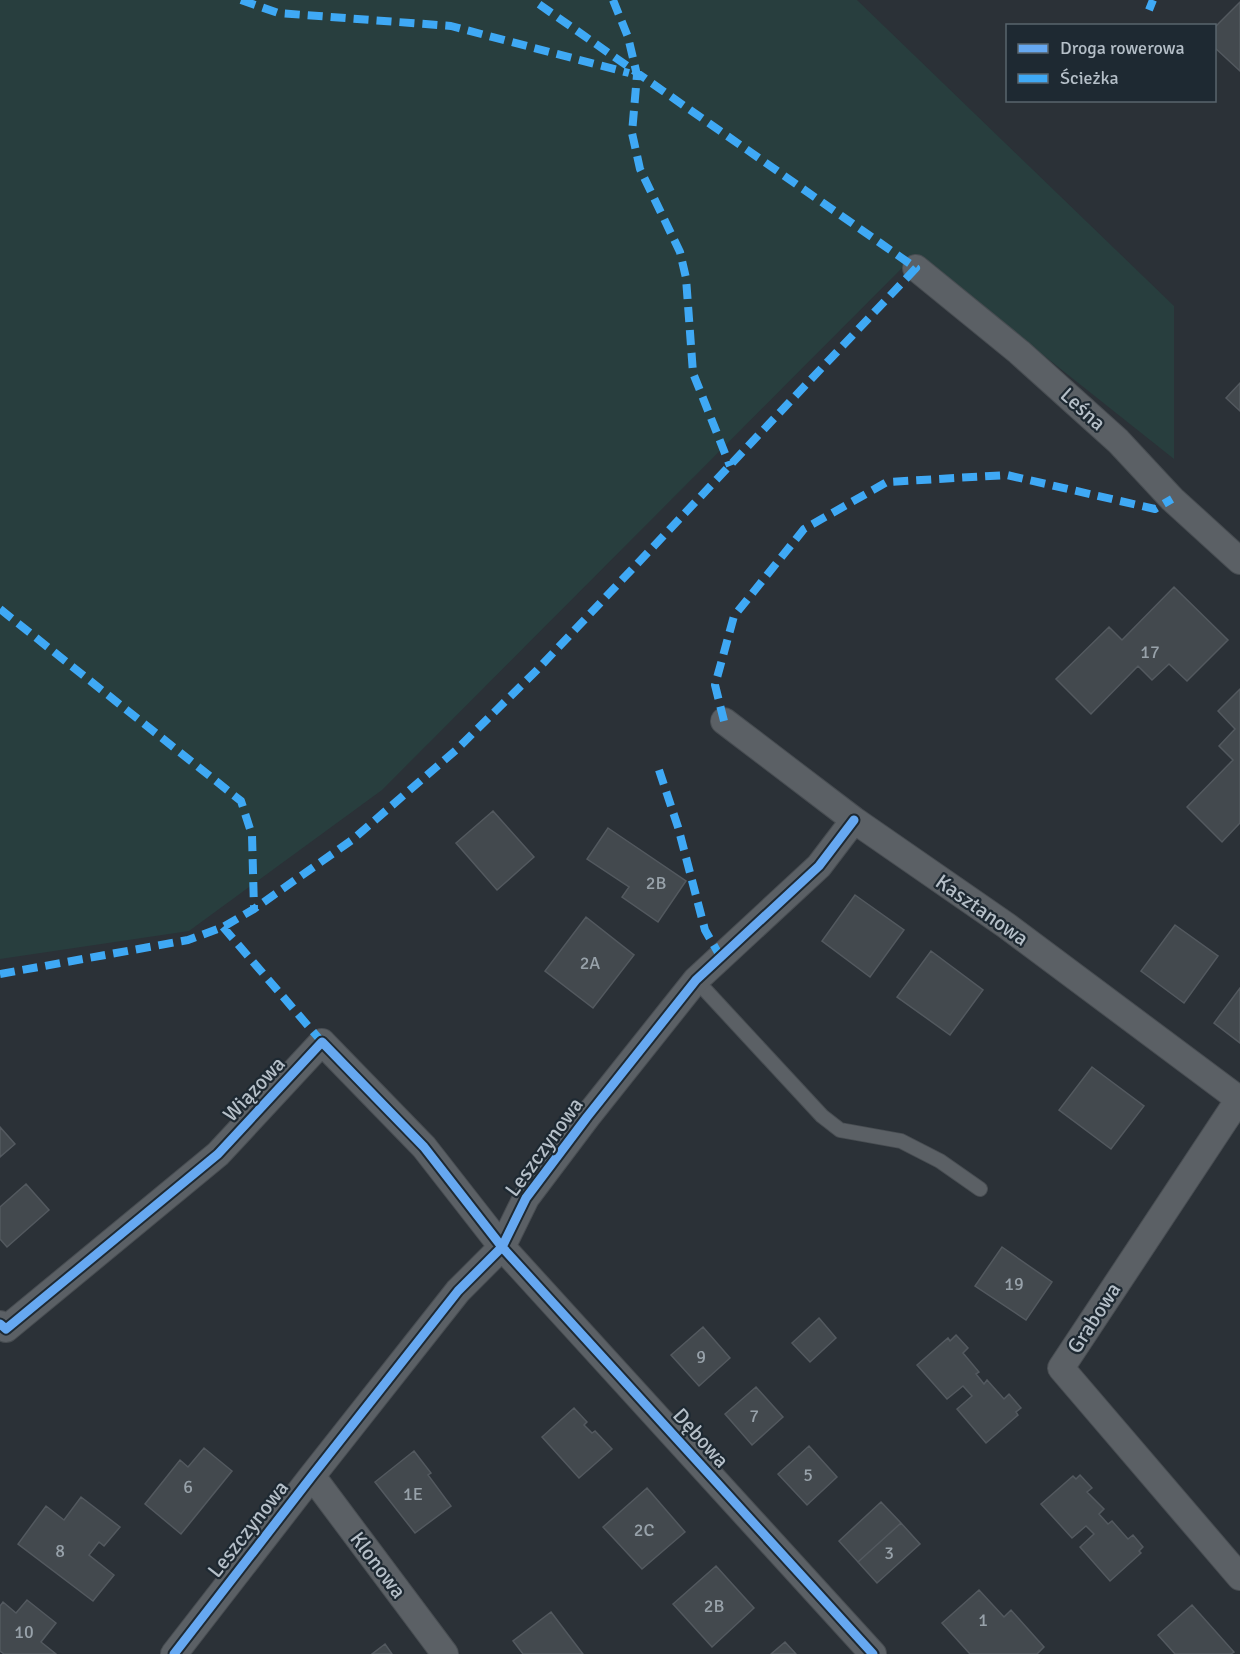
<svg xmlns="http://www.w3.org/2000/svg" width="1240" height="1654" font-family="Signika,sans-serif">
<rect width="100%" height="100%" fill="#2b3137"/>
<path fill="#283e3e" d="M 0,0 L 857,0 L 1174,306 L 1174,459 L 916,254 L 382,790 L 189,931 L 0,959 Z"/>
<path fill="#43494e" stroke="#53595f" stroke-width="1.5" d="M 1240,2 L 1240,71 L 1214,47 L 1214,28 Z
M 1240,383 L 1240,411 L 1226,398 Z
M 1174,587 L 1228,640 L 1187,681 L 1169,664 L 1152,680 L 1138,666 L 1091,714 L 1056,679 L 1109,627 L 1122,640 Z
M 1240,689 L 1240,823 L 1222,842 L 1187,807 L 1233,760 L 1219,746 L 1235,729 L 1218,711 Z
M 493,811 L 534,857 L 497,890 L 456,843 Z
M 608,828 L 686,881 L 658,922 L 622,897 L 629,887 L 587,859 Z
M 855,895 L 904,930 L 870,977 L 822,941 Z
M 586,917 L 634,955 L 593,1008 L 545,971 Z
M 1175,925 L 1218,956 L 1184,1003 L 1141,971 Z
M 931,951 L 983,990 L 950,1035 L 897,997 Z
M 1240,988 L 1240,1043 L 1214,1023 Z
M 1092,1067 L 1144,1106 L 1111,1149 L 1059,1110 Z
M 0,1127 L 15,1144 L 0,1157 Z
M 26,1184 L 49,1210 L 7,1247 L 0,1239 L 0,1207 Z
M 1002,1247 L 1052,1282 L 1026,1320 L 975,1286 Z
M 819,1318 L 836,1338 L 810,1362 L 792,1343 Z
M 703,1327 L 730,1358 L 699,1386 L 671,1355 Z
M 956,1335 L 968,1348 L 963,1353 L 979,1372 L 976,1374 L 984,1384 L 987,1380 L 1004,1399 L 1009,1394 L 1021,1408 L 1016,1412 L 1018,1415 L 986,1443 L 957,1409 L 972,1396 L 963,1386 L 947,1399 L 917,1365 L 948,1338 L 950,1341 Z
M 756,1387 L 783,1417 L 752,1445 L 725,1414 Z
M 574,1408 L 587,1422 L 584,1425 L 592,1433 L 595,1431 L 612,1449 L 579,1478 L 542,1437 Z
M 809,1446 L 837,1477 L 807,1505 L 778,1474 Z
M 204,1448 L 232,1471 L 181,1534 L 145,1504 L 180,1460 L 188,1467 Z
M 414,1451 L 431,1473 L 428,1475 L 451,1506 L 415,1533 L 375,1482 Z
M 1080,1475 L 1092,1488 L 1087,1492 L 1104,1509 L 1099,1514 L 1108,1524 L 1112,1521 L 1128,1539 L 1133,1535 L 1143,1547 L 1139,1551 L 1141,1553 L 1110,1581 L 1080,1547 L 1094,1534 L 1086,1526 L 1072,1538 L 1041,1504 L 1073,1476 L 1076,1479 Z
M 647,1488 L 685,1532 L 642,1569 L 603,1527 Z
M 81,1497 L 120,1527 L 104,1546 L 99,1542 L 89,1555 L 114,1575 L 93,1601 L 18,1544 L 46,1506 L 64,1520 Z
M 881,1502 L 901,1523 L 858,1562 L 839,1541 Z
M 901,1523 L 920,1544 L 877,1583 L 858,1562 Z
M 716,1566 L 754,1608 L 712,1647 L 673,1604 Z
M 979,1590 L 1004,1617 L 1011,1610 L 1044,1647 L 1037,1654 L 970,1654 L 942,1623 Z
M 27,1600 L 56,1623 L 41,1642 L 56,1654 L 4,1654 L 0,1651 L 0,1606 L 3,1602 L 16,1613 Z
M 1192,1605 L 1234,1652 L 1231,1654 L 1175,1654 L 1158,1635 Z
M 551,1612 L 583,1654 L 523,1654 L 513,1641 Z
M 785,1642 L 796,1654 L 771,1654 Z
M 385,1644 L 392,1654 L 372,1654 Z"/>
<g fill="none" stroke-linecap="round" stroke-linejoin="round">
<g stroke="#484d52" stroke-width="16">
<path id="service" d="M 696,980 L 822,1116 L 840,1130 L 901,1141 L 940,1161 L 980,1189"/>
</g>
<g stroke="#484d52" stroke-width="28">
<path id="minor" d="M 916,268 L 1019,352 L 1118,441 L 1172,499 L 1240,561
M 724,721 L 854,820 L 1007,926 L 1240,1100
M 1239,1099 L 1061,1368 L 1240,1577
M 0,1324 L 6,1329 L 218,1154 L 322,1042 L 424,1147 L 502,1247 L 873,1654
M 312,1476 L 445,1654
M 174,1654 L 312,1476 L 458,1291 L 502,1247 L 526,1198 L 587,1117 L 696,980 L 819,866 L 854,820"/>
</g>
<use href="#service" stroke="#5b6065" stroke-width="14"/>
<use href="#minor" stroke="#5b6065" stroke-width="26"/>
<path stroke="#3fa9f5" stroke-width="8" stroke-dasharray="15 8" stroke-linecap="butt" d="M 241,0 L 278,13 L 451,26 L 629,73
M 613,0 L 628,37 L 637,75 L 632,133 L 640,169 L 680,252 L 686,278 L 693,373 L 730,466
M 1149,10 L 1153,0
M 0,609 L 241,801 L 252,835 L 254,909
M 724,721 L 715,685 L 734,616 L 804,529 L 887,482 L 1007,475 L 1155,509 L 1172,499
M 659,770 L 678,827 L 705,930 L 720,956
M 223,927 L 322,1042
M 0,974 L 188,940 L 223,927 L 254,909 L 352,840 L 456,750 L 537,670 L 916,268 L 533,0"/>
<g stroke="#1e2932" stroke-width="13">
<path id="cycleway" d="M 0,1324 L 6,1329 L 218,1154 L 322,1042 L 424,1147 L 502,1247 L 873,1654
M 174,1654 L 312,1476 L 458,1291 L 502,1247 L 526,1198 L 587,1117 L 696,980 L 819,866 L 854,820"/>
</g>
<use href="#cycleway" stroke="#66a8f1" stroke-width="9"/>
</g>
<g text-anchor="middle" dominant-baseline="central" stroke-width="4.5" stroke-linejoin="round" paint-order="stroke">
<g font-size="18" fill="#98a2aa">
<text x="1150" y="652">17</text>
<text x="656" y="883">2B</text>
<text x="590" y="963">2A</text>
<text x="1014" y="1284">19</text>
<text x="701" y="1357">9</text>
<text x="754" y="1416">7</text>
<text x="808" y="1475">5</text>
<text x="188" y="1487">6</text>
<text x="413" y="1494">1E</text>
<text x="644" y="1530">2C</text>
<text x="60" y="1551">8</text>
<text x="889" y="1553">3</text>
<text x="714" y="1606">2B</text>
<text x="983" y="1620">1</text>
<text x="24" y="1632">10</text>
</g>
<g font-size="21" fill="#b5bfc8" stroke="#1e2932">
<text transform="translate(1083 409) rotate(42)">Leśna</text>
<text transform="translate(982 910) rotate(35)">Kasztanowa</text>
<text transform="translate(254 1089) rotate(-47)">Wiązowa</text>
<text transform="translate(544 1147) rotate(-54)">Leszczynowa</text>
<text transform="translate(1094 1318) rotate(-57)">Grabowa</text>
<text transform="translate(701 1438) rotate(48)">Dębowa</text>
<text transform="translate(248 1529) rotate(-52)">Leszczynowa</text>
<text transform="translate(378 1565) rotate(53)">Klonowa</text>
</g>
</g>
<rect x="1006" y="24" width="210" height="78" fill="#1e2932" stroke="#5a656e" stroke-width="1.5"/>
<rect x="1018" y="44" width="30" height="9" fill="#66a8f1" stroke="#5a656e" stroke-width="1.5"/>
<text x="1060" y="54" font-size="18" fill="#b5bfc8">Droga rowerowa</text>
<rect x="1018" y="74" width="30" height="9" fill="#3fa9f5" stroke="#5a656e" stroke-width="1.5"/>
<text x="1060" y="84" font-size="18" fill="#b5bfc8">Ścieżka</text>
</svg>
